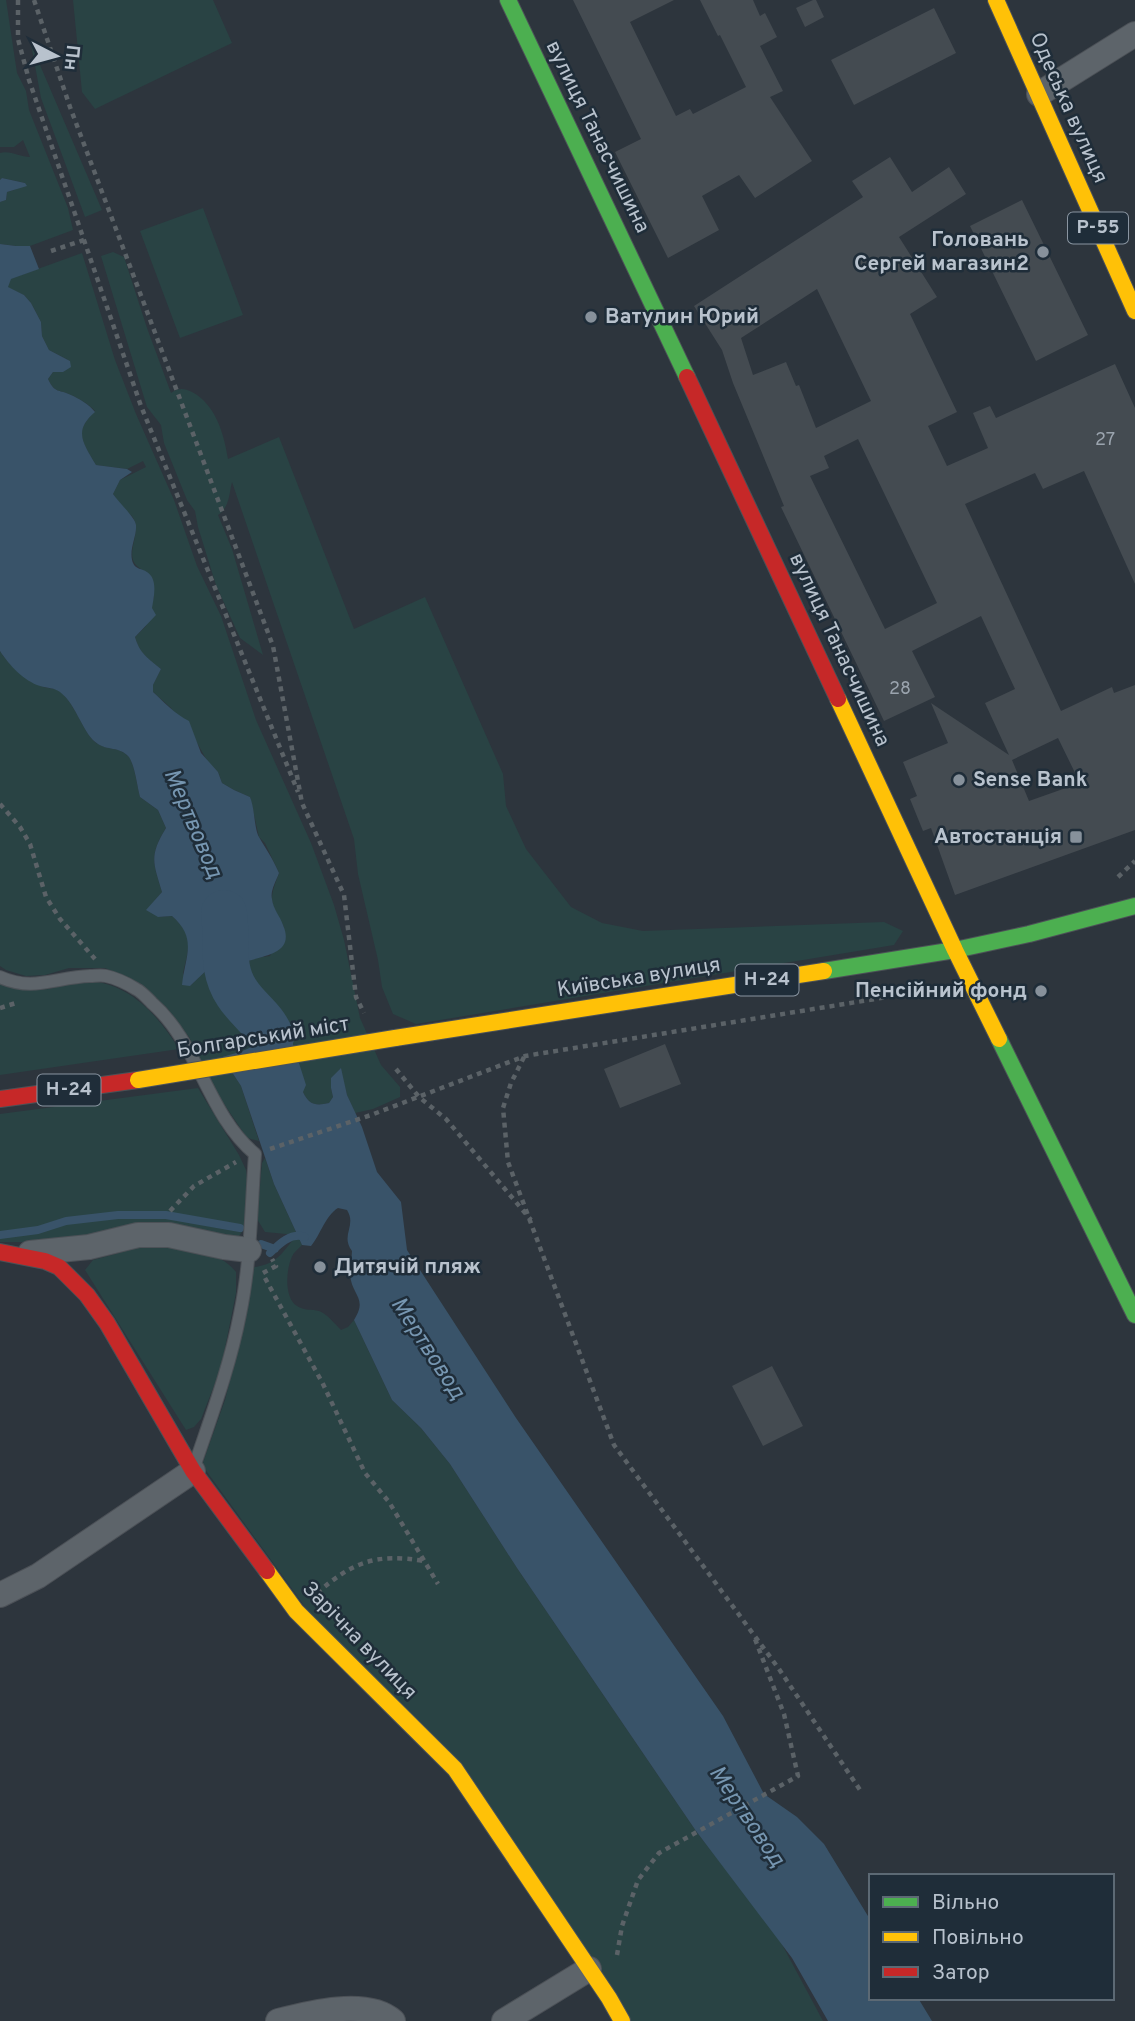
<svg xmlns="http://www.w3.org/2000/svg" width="1135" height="2021" font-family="Overpass,sans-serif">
<rect width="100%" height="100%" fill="#2d353d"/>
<path fill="#294344" d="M 0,0 L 6,0 L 17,73 L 26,91 L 29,110 L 68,208 L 73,230 L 30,246 L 16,246 L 0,244 L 0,202 L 6,200 L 7,192 L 14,190 L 25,183 L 2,178 L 0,180 L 0,153 C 10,150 20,157 30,157 L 23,140 L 14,147 L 0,147 Z
M 73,0 L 213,0 L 232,43 L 95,109 L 82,92 Z
M 31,44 L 102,210 L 85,217 L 41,98 Z
M 203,208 L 243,315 L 180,338 L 140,231 Z
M 113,252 L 124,257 L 147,328 L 171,393 C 178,388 184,388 192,392 C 216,405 224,434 228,459 L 279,437 L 354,629 L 425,597 L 503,774 L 506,806 L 526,849 L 571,907 L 602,923 L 643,931 L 884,922 L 903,931 L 894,945 L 416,1024 L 393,1014 L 382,987 L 378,960 L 358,874 L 354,839 L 232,482 C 229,493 230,507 218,515 L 232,549 L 263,655 L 240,638 L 216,585 L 198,527 L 195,511 L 187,500 L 164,443 L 161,425 L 147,407 L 101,256 Z
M 82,253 L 115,360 L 136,414 L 174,500 L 197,566 L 221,616 L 256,720 L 311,843 L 334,905 L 344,940 L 360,1018 L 381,1065 L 400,1087 L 400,1097 L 373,1109 L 355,1113 L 347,1095 L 340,1069 L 331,1088 L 333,1097 L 329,1103 C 316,1106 309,1105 303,1092 L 290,1035 C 272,1022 215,983 249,961 C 255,957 264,957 270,956 L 284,927 C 269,901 269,900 279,873 L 265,843 L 259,837 L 250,797 L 234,790 L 222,783 L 218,772 L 209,764 L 196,741 L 171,708 L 153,692 L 153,685 L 161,669 C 147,658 140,654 135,637 L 146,626 L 154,596 L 147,572 C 119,561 140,541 135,522 C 132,514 129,514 124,509 C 120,505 117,499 113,494 L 120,480 L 146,467 L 143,461 L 127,469 L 96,465 C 82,441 73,433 95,411 C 90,405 78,398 71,395 C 59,389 55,394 48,379 L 53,372 L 63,372 L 70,361 L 49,350 L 42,336 L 41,322 L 31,303 L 24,295 L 7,287 L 10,279 Z
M 0,651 C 9,666 25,678 41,686 C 47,689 55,687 61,692 C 76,705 85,737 98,744 C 107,750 120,747 128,756 C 135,764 137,786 140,797 L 158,810 L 166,828 C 149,856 153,862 162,892 L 155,900 L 158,917 L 172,916 C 194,935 189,948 183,973 L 190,986 L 211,966 L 221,966 C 231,978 232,987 239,1000 C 245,1009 252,1013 258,1021 C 260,1024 260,1028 260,1031 C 260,1050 236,1052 222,1057 L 241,1086 L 259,1141 L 247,1138 L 218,1095 L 189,1037 L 167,1008 L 141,984 L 105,968 L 69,968 L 45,975 L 26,976 L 6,970 L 0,966 Z
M 0,982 C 16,986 32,991 49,989 C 58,987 66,984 75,982 C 123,976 156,1012 179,1049 L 0,1075 Z
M 198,1088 L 239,1155 L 246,1170 L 248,1188 L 246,1226 L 239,1236 L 232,1238 L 71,1238 L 35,1242 L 0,1242 L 0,1114 Z
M 265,1158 L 274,1184 L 302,1245 C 301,1246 295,1252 294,1253 C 286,1265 283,1297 297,1306 C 304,1311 312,1309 319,1311 C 326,1313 335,1324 341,1330 L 348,1327 L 354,1320 L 392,1400 L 421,1428 L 450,1464 L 517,1568 L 696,1831 L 778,1937 L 823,2021 L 627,2021 L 462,1769 L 308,1611 L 202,1465 L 225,1400 L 238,1349 L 250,1268 C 278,1264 280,1255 297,1235 L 265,1232 L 257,1219 L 262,1163 Z
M 160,1242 C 185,1248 219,1250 236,1272 L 236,1293 L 221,1368 L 201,1419 L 194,1427 L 186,1430 L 85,1270 L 93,1260 Z"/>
<path fill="#395369" d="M 2,178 L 25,183 L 27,186 L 7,192 L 6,200 L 0,202 L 0,180 Z
M 0,244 L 16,246 L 30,246 L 39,269 L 11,279 L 8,287 L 24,295 L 31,303 L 41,322 L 42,336 L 49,350 L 70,361 L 71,367 L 63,372 L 53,372 L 48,379 C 55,394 59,389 71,395 C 78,398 90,405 95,412 C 73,431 83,443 96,465 L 127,469 L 132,472 L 120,480 L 113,494 C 119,503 135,517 136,525 C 137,537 128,550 133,563 C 136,570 142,568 147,572 C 158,579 154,596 152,608 L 156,615 L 135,637 C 140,654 148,658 161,669 L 153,685 L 153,692 C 165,703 175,714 189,721 L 201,753 L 218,772 L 222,783 L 234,790 L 250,797 C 255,809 254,828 259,837 C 266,849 273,859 279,873 C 276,881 270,891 272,899 C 273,909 280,916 283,925 C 295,953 266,955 248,961 L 238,976 L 239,987 L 261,1014 L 290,1035 L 306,1085 L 303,1092 C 309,1105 316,1106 329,1103 L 333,1097 L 331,1088 L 331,1078 L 341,1068 L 347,1095 L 362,1127 L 377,1172 L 401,1202 L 407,1250 L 516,1418 L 723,1716 L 764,1794 L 797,1817 L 824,1844 L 871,1921 L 871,1998 L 918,1998 L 932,2021 L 828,2021 L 792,1958 L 696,1831 L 517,1568 L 450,1464 L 421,1428 L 392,1400 L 354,1320 C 368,1298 352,1296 350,1275 C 349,1268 352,1259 352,1251 C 340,1235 357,1226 347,1210 L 338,1208 C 325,1216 321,1234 311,1246 L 302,1245 L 274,1184 L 241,1086 L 222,1057 C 236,1052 260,1050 260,1031 C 260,1028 260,1024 258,1021 C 252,1013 245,1009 240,1000 C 232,987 231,978 221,966 L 211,966 L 190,986 L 182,985 C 185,956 198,939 172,916 L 158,917 L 146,910 L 162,892 C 153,862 149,856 166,828 L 158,810 L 140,797 C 137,786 135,764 128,756 C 120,747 106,750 98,744 C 83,735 77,705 60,692 C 55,688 47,688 40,686 C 24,681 9,665 0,651 Z"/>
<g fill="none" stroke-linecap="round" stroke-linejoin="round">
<path stroke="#395369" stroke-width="8" d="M 0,1235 L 38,1230 L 66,1221 L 118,1215 L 166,1215 L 240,1228
M 261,1244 L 275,1249
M 270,1253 C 279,1244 291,1232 305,1237"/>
<path stroke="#395369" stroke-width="46" d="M 224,913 C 228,942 220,968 237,993 C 247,1009 264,1019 271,1037"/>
</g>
<path fill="#444b51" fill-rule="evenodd" d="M 573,0 L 674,0 L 630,22 L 676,116 L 690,109 L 693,114 L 746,87 L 720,35 L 718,36 L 700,0 L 753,0 L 760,16 L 765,13 L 777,37 L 760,46 L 783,91 L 770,97 L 812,161 L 755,198 L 739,175 L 702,196 L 719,230 L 668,258 L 615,152 L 641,139 Z
M 813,0 L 816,0 L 824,17 L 805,27 L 796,8 Z
M 934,8 L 956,53 L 854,105 L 831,60 Z
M 890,157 L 912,192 L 949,167 L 966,194 L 899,237 L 937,297 L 910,314 L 957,412 L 928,426 L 947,466 L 988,448 L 973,413 L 990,406 L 996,418 L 1115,364 L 1135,408 L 1135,584 L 1084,471 L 1043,489 L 1035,473 L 965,504 L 1061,711 L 1112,687 L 1114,693 L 1135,685 L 1135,830 L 955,895 L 931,828 L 923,831 L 910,799 L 917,796 L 903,762 L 948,743 L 931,703 L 1009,755 L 985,703 L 1015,689 L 981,616 L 912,651 L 935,697 L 884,721 L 781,507 L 784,506 L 733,383 L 722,350 L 694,306 L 863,197 L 852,181 ZM 817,289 L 871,401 L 816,428 L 799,385 L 796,386 L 786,362 L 753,375 L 741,338 ZM 858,439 L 937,603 L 885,629 L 810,476 L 829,468 L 824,456 ZM 1058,738 L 1080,783 L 1029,801 L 1012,760 Z
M 1022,200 L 1088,335 L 1036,361 L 970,226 Z
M 665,1044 L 681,1084 L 620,1108 L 604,1069 Z
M 772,1366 L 803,1426 L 763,1446 L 732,1386 Z"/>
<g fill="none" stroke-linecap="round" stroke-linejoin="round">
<g stroke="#4c5157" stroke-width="14">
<path id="lane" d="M 0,977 C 33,992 56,977 90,976 C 95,976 101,975 106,976 C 115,978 128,984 136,989 C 142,992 147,998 152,1003 C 199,1044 207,1114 255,1154 C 251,1207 251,1262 240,1314 C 230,1366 212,1414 195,1464"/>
</g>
<g stroke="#4c5157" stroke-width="26">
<path id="street" d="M 1039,94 L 1135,34
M 30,1253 L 89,1247 L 138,1235 L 169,1235 L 224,1247 L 249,1250
M 0,1595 L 38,1576 L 193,1471
M 278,2021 C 309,2013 367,1998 393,2021
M 504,2021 L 589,1969"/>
</g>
<g stroke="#4c5157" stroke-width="18">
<path id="fast" d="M 508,0 L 687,377
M 824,971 L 955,950 L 1029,934 L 1135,906
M 999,1039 L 1135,1315"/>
</g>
<g stroke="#4c5157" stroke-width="18">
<path id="slow" d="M 996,0 L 1135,311
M 838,699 L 955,950 L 999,1039
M 395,1038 L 824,971
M 267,1571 L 296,1611 L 455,1769 L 609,1998 L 622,2021"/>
</g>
<g stroke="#4c5157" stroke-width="18">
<path id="jam" d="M 687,377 L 838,699
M 0,1099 L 138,1080
M 0,1252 L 45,1261 L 59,1267 L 87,1295 L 107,1323 L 193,1471 L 267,1571"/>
</g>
<path stroke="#5b6267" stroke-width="4.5" stroke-dasharray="5 5" stroke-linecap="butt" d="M 18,0 L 18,39 L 29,80 L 141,406 L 298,792
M 34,0 L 70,107 L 273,646 L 302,803 L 344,895 L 356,997 L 364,1013
M 51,251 L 84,240
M 0,804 L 20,827 L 30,844 L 46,897 L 60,919 L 95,959
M 1118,877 L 1135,861
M 0,1008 L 19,1002
M 524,1057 L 511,1083 L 503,1108 L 508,1162 L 614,1445 L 779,1669 L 860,1790
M 396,1069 L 419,1097 L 446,1119 L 531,1220
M 270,1149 L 371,1115 L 525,1056 L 918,992 L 925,988
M 170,1211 L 194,1186 L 236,1162
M 263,1273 L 276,1266 L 272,1259
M 265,1278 L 323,1384 L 365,1473 L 389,1502 L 438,1584
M 317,1593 C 353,1562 375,1553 424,1561
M 617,1955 L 622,1926 L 638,1880 L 659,1853 L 798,1776 L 784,1714 L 755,1639"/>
<use href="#lane" stroke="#5d646a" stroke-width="12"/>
<use href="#street" stroke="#5d646a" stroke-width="24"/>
<use href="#fast" stroke="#4caf50" stroke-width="16"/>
<use href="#slow" stroke="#ffc107" stroke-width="16"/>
<use href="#jam" stroke="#c62828" stroke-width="16"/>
<g stroke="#4b525a" stroke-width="18" stroke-linecap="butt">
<path id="slow-bridge" d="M 138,1080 L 395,1038"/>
</g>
<use href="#slow-bridge" stroke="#ffc107" stroke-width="16"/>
</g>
<g fill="#87919b" stroke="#1f2d39" stroke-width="2.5">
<circle cx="1043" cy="252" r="7"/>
<circle cx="591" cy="317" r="7"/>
<circle cx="959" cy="780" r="7"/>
<rect x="1069" y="830" width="14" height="14" rx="3.5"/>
<circle cx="1041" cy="991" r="7"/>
<circle cx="320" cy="1267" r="7"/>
</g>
<g text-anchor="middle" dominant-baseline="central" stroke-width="5" stroke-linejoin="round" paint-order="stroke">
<g font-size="18" fill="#9ba4ae">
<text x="1105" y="440">27</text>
<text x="900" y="689">28</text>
</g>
<g fill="#1f2d39" stroke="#8a95a1" stroke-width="2">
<rect x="1068" y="212.5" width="60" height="31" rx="5"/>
<rect x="735.5" y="964.5" width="63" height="31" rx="5"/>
<rect x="37.5" y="1074.5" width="63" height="31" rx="5"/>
</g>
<g font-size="19" font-weight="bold" fill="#b8c2cd">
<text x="1098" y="228">Р-55</text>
<text x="767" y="980">Н-24</text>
<text x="69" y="1090">Н-24</text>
</g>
<g font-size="21" fill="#b8c2cd" stroke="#1f2d39">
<text transform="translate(1068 108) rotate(66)">Одеська вулиця</text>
<text transform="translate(597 137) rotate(64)">вулиця Танасчишина</text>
<text transform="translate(839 650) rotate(65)">вулиця Танасчишина</text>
<text transform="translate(639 978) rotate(-9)">Київська вулиця</text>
<text transform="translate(263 1038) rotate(-9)">Болгарський міст</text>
<text transform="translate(359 1641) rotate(46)">Зарічна вулиця</text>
</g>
<g font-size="21" font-weight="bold" fill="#b8c2cd" stroke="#1f2d39" text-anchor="end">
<text x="1029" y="240">Головань<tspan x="1029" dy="24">Сергей магазин2</tspan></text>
<text x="605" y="317" text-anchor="start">Ватулин Юрий</text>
<text x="973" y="780" text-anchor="start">Sense Bank</text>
<text x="1062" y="837">Автостанція</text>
<text x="1027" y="991">Пенсійний фонд</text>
<text x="334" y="1267" text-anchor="start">Дитячій пляж</text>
</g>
<g font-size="23" font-style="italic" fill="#7696b1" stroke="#1f2d39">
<text transform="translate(192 824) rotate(67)">Мертвовод</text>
<text transform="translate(427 1349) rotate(57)">Мертвовод</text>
<text transform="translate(746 1817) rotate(56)">Мертвовод</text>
</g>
</g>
<rect x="869" y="1874" width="245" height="126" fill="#1f2d39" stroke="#5c6974" stroke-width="2"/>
<rect x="883" y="1897" width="35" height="10" fill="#4caf50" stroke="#5c6974" stroke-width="2"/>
<text x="932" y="1909" font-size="21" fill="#b8c2cd">Вільно</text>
<rect x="883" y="1932" width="35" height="10" fill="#ffc107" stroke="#5c6974" stroke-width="2"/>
<text x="932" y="1944" font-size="21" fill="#b8c2cd">Повільно</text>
<rect x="883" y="1967" width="35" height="10" fill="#c62828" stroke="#5c6974" stroke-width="2"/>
<text x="932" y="1979" font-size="21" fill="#b8c2cd">Затор</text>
<g transform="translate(56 56) rotate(96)" stroke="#1f2d39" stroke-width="5" paint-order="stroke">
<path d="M0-5L12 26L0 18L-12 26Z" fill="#b8c2cd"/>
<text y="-10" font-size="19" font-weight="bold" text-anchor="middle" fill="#b8c2cd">Пн</text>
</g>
</svg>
